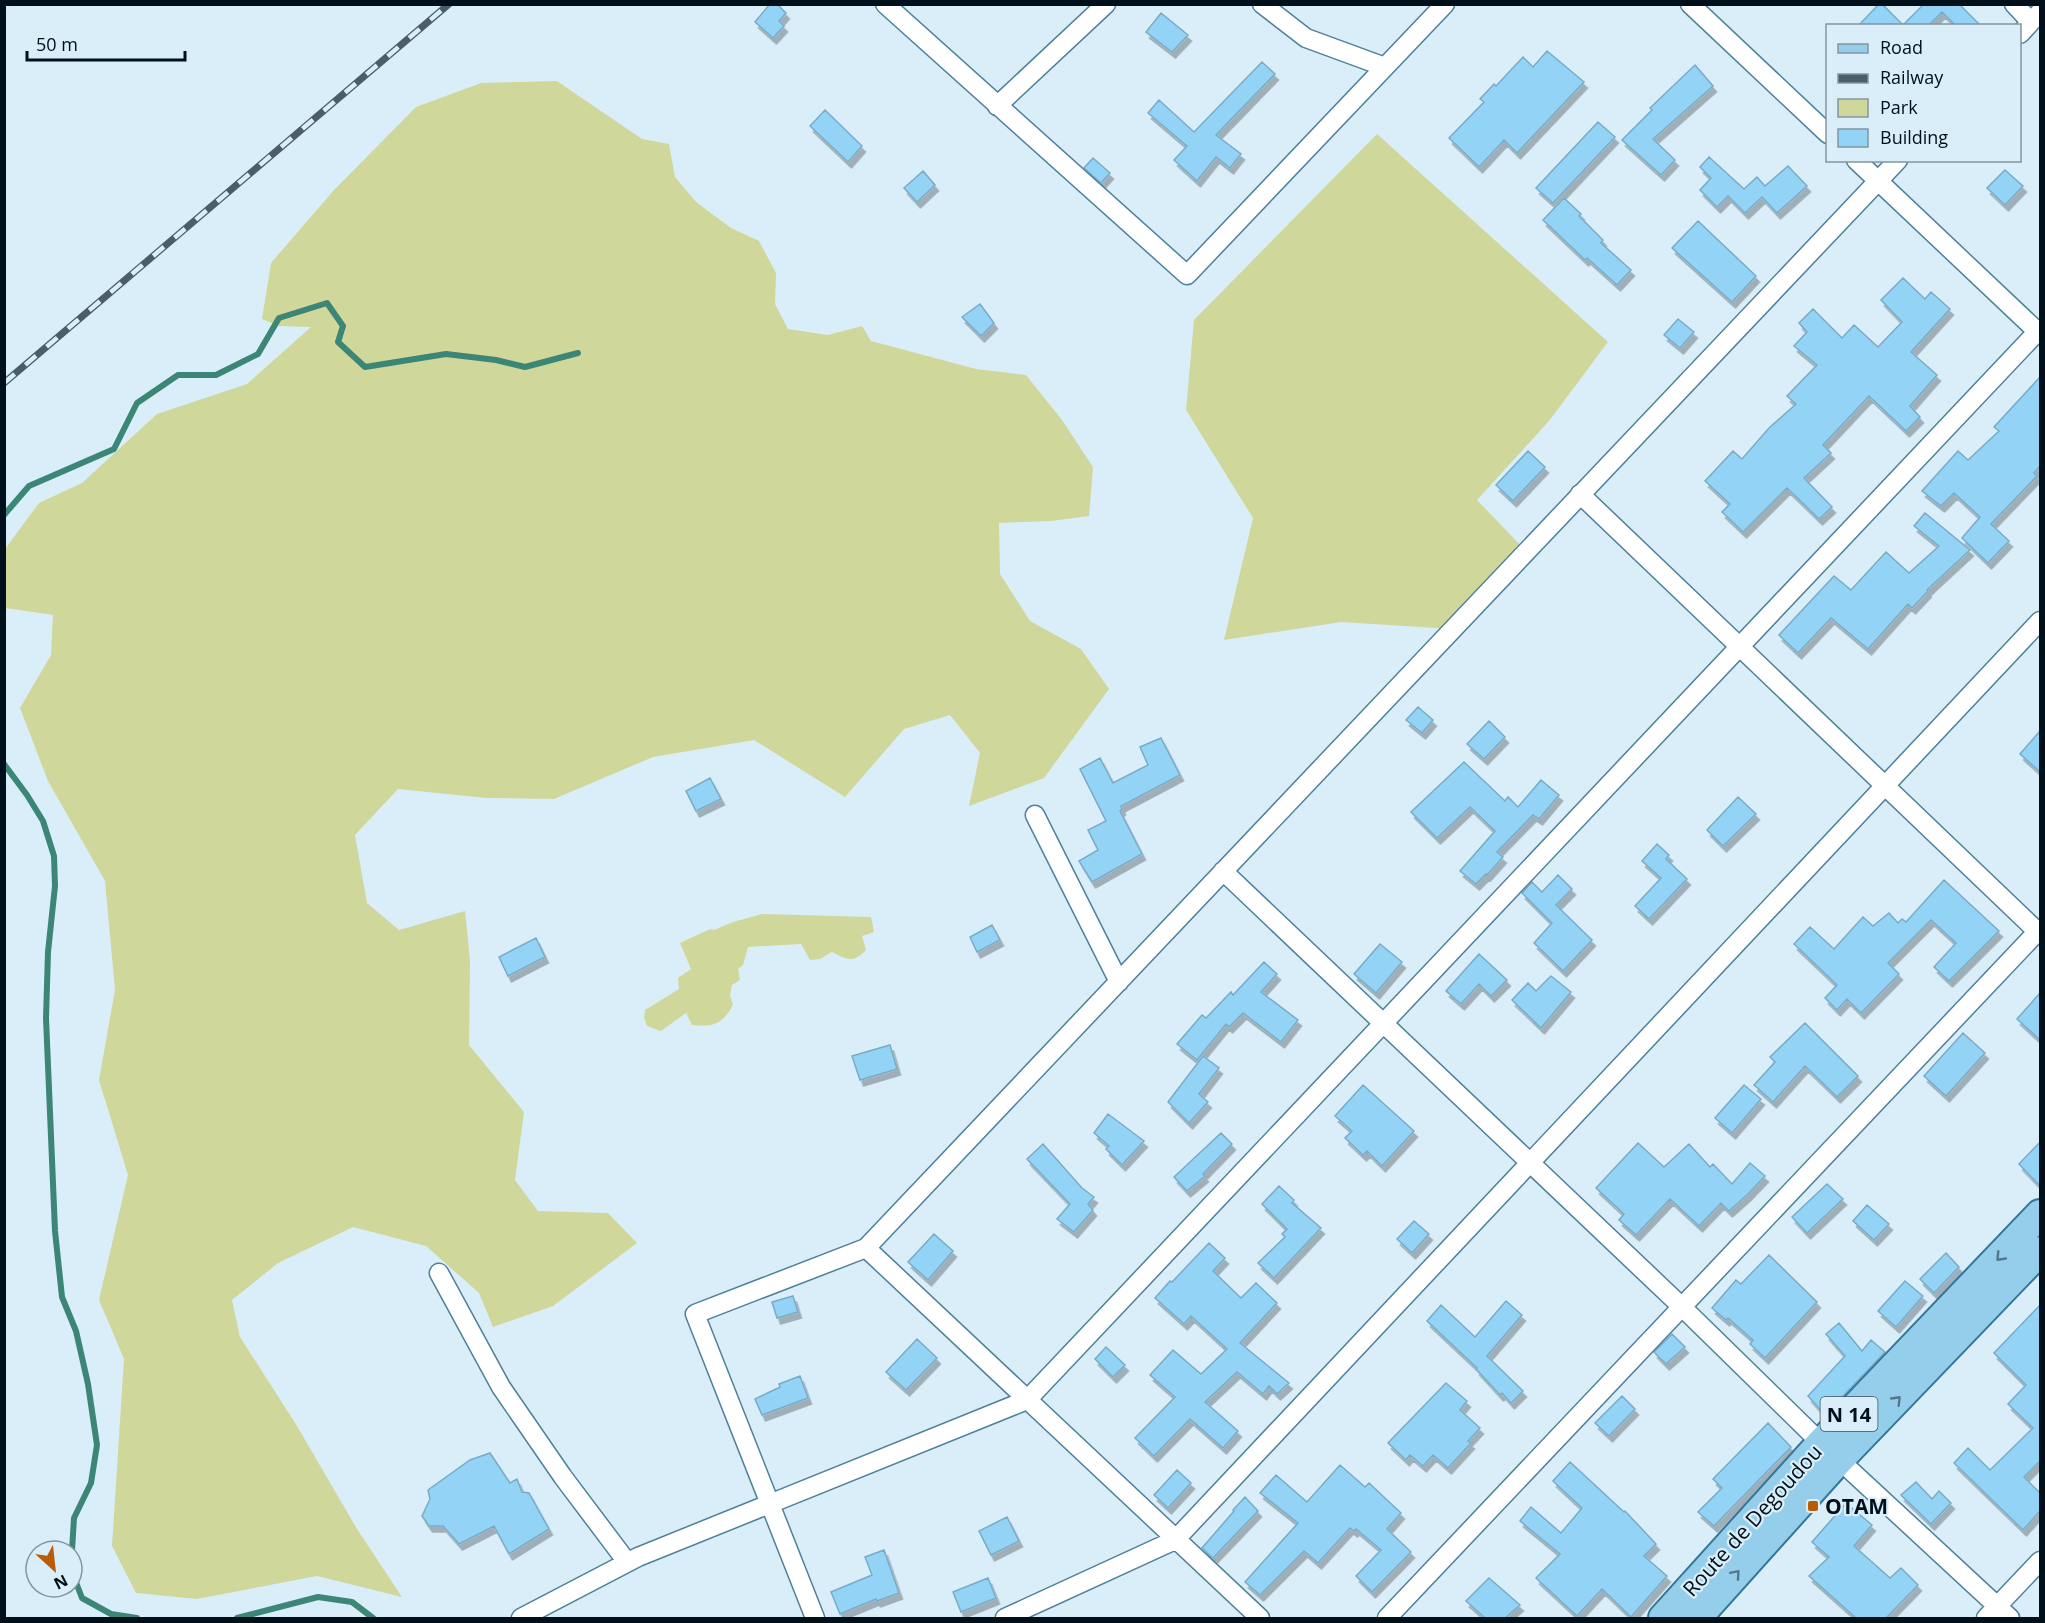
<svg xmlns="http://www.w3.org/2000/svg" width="2045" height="1623" font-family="'Open Sans',sans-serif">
<defs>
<filter id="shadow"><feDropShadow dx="3.5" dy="6" stdDeviation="0" flood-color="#0004"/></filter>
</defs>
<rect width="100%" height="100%" fill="#daeef9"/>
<path fill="#d0d79b" d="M 557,81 L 642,139 L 669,144 L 675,177 L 696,202 L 731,228 L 759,241 L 776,273 L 775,304 L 788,329 L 828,335 L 862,326 L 871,341 L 976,369 L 1026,375 L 1062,420 L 1093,467 L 1089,516 L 1051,521 L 999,523 L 1000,574 L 1030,621 L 1081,649 L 1109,689 L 1044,778 L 969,806 L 980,753 L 950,715 L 904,729 L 845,797 L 754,740 L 653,757 L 554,799 L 486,798 L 398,789 L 355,835 L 367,903 L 399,930 L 465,911 L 470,960 L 469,1045 L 524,1112 L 515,1180 L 538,1211 L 608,1213 L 637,1243 L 553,1306 L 493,1327 L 479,1293 L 426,1246 L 353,1227 L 278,1263 L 232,1300 L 240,1337 L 297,1426 L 357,1529 L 402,1597 L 317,1576 L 197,1599 L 136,1593 L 112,1546 L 124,1359 L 99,1300 L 128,1175 L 99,1080 L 115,990 L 105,881 L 48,781 L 20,708 L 51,655 L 53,615 L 5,608 L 5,549 L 39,503 L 82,483 L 157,414 L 247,384 L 311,327 L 279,326 L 262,319 L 271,263 L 334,190 L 416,107 L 481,83 Z
M 1377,134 L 1608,342 L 1549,421 L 1477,500 L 1526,551 L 1452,629 L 1341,622 L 1224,640 L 1253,518 L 1186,410 L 1194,320 Z
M 762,914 L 871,917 L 874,932 L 862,936 L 866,950 C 854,963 847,960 832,952 L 820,959 L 810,960 L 801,944 L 748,947 L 743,965 L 738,969 L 740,980 L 732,985 L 730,995 L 733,1005 C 722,1025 713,1027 692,1025 L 686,1013 L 661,1031 L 647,1026 L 644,1017 L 645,1010 L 679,989 L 678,978 L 691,969 L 680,943 L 710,929 L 714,930 L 733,922 Z"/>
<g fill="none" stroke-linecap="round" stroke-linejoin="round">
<path stroke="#3c8676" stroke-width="6" d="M 4,515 L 29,486 L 114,449 L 137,403 L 178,375 L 216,375 L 258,354 L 279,318 L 327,303 L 343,326 L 338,342 L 365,367 L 446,354 L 496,360 L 525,367 L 578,353
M 4,764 L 27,795 L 43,821 L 54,856 L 55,886 L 48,952 L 46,1018 L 55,1231 L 62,1297 L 76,1331 L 88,1384 L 97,1445 L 91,1483 L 74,1518 L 72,1551
M 72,1572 L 82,1598 L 111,1614 L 137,1618
M 237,1618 L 318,1597 L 352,1602 L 373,1618"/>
</g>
<path fill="#93d3f6" stroke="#79abc7" stroke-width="1.5" filter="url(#shadow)" d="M 770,4 L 777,4 L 786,13 L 779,21 L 784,26 L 773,38 L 755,22 Z
M 1879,4 L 1882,4 L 1903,25 L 1924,4 L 1959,4 L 1981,26 L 1956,26 L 1942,12 L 1928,26 L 1858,26 Z
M 1161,13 L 1188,35 L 1172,52 L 1146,32 Z
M 1547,51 L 1584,82 L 1517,153 L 1504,140 L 1479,167 L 1449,138 L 1484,102 L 1480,99 L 1494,84 L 1496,86 L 1523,57 L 1533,67 Z
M 1262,62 L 1275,74 L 1216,135 L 1241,154 L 1230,168 L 1216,157 L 1197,181 L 1174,160 L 1187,146 L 1148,113 L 1159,100 L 1194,132 Z
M 1695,65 L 1713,86 L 1653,139 L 1675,160 L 1661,175 L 1622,140 L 1652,110 L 1650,108 Z
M 825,110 L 862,146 L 848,162 L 810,126 Z
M 1598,122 L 1615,137 L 1553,203 L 1536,188 Z
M 1709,157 L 1744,189 L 1757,177 L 1765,186 L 1788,166 L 1807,186 L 1777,213 L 1762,197 L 1745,213 L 1728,196 L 1717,207 L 1700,190 L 1711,178 L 1700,167 Z
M 1093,158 L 1110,173 L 1101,183 L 1084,168 Z
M 2005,170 L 2023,186 L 2005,205 L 1987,188 Z
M 923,171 L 935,185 L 917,202 L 904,188 Z
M 1564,198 L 1581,214 L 1579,216 L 1603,240 L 1601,243 L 1631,270 L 1617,285 L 1587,258 L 1585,260 L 1543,220 Z
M 1698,221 L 1756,276 L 1732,302 L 1672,248 Z
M 1903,278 L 1925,299 L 1931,292 L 1950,309 L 1911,352 L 1937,375 L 1910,406 L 1920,417 L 1906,431 L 1869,396 L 1823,445 L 1831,453 L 1804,478 L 1832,507 L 1819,519 L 1787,488 L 1743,532 L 1722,512 L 1730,504 L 1705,481 L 1733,451 L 1742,459 L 1769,428 L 1796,404 L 1787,396 L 1817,365 L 1794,346 L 1807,332 L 1799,323 L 1813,309 L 1842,338 L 1854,325 L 1878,347 L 1902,322 L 1881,300 Z
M 980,304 L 994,323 L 981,336 L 962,317 Z
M 1678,319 L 1694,332 L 1680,348 L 1664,335 Z
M 2040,377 L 2040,466 L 2034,473 L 2037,476 L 1991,524 L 2009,541 L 1988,563 L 1962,538 L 1980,517 L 1954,493 L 1941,506 L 1922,491 L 1958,451 L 1968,460 L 1999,431 L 1994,427 Z
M 1528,451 L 1545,467 L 1513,501 L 1496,485 Z
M 1925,513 L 1970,550 L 1927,590 L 1928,591 L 1912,608 L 1908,604 L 1868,649 L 1831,618 L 1798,653 L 1779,635 L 1834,576 L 1851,590 L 1886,552 L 1909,573 L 1939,546 L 1914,526 Z
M 1418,707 L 1433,720 L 1422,733 L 1406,720 Z
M 1489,721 L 1505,737 L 1484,759 L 1467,744 Z
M 2040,731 L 2040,772 L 2020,754 Z
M 1161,738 L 1180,775 L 1121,806 L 1122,809 L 1120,811 L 1142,854 L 1092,882 L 1079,861 L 1098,850 L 1088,830 L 1106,821 L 1080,769 L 1100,758 L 1113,783 L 1148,765 L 1140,747 Z
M 1464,762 L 1505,801 L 1508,797 L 1518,807 L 1541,780 L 1559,795 L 1539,819 L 1533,815 L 1497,852 L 1503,857 L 1487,875 L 1486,874 L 1476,884 L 1460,871 L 1495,831 L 1470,807 L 1437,838 L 1411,812 Z
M 710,778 L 721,799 L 696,811 L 686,791 Z
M 1738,797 L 1756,814 L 1723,846 L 1707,830 Z
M 1657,844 L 1669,855 L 1666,859 L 1687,879 L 1649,919 L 1635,906 L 1661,878 L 1642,861 Z
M 1558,875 L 1572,889 L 1556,905 L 1592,940 L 1563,971 L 1534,943 L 1552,923 L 1522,893 L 1532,882 L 1542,892 Z
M 1944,880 L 1999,931 L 1949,981 L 1934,967 L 1956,943 L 1931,920 L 1888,963 L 1899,974 L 1861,1013 L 1847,999 L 1837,1010 L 1825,998 L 1837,985 L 1794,944 L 1810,927 L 1834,949 L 1863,917 L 1873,926 L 1889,913 L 1898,923 L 1902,919 L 1906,922 Z
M 992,925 L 1000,940 L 977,952 L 970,937 Z
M 536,938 L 545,957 L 508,976 L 499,957 Z
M 1380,944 L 1402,962 L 1376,993 L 1354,974 Z
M 1479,954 L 1507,980 L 1491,996 L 1479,984 L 1461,1004 L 1446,991 Z
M 1264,962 L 1277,974 L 1261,992 L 1298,1020 L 1281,1042 L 1243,1013 L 1229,1027 L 1226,1024 L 1197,1060 L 1177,1044 L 1202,1015 L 1206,1018 L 1231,992 L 1233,995 Z
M 1551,976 L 1571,992 L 1541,1028 L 1512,1000 L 1528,983 L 1536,991 Z
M 2040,993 L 2040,1040 L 2017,1019 Z
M 1805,1023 L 1858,1076 L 1837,1097 L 1805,1066 L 1773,1102 L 1754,1085 L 1775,1062 L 1770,1057 Z
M 1963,1033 L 1985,1053 L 1946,1096 L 1924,1076 Z
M 890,1045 L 897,1069 L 860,1080 L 852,1056 Z
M 1203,1056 L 1219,1068 L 1199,1094 L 1208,1102 L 1189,1123 L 1168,1102 Z
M 1363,1085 L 1414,1131 L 1382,1166 L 1367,1151 L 1363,1155 L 1345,1138 L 1352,1131 L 1335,1116 Z
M 1744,1085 L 1761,1099 L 1732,1133 L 1715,1118 Z
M 1108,1114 L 1144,1141 L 1122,1165 L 1106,1149 L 1109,1146 L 1094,1133 Z
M 1221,1133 L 1232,1144 L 1203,1174 L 1205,1176 L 1187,1191 L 1174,1177 Z
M 2040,1142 L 2040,1186 L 2019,1164 Z
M 1638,1143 L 1664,1167 L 1689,1144 L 1710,1167 L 1713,1164 L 1732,1184 L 1750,1163 L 1765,1176 L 1748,1194 L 1729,1211 L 1721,1203 L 1699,1226 L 1670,1199 L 1636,1235 L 1619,1220 L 1624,1214 L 1596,1188 Z
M 1043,1144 L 1082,1188 L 1094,1197 L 1088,1204 L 1093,1210 L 1074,1232 L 1057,1219 L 1070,1204 L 1027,1159 Z
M 1827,1184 L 1843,1199 L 1807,1233 L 1792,1217 Z
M 1279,1186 L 1294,1200 L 1292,1203 L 1321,1228 L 1274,1278 L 1258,1263 L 1285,1237 L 1282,1234 L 1287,1229 L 1262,1204 Z
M 1867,1205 L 1889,1224 L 1874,1240 L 1853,1221 Z
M 1414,1221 L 1429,1234 L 1412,1253 L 1397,1239 Z
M 934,1234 L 953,1251 L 928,1280 L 908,1262 Z
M 1209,1243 L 1225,1258 L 1213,1271 L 1241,1298 L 1256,1283 L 1277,1303 L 1240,1343 L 1289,1383 L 1277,1394 L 1269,1386 L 1263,1394 L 1237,1372 L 1205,1402 L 1238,1431 L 1223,1448 L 1190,1419 L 1154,1456 L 1135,1438 L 1175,1397 L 1150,1375 L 1173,1350 L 1201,1374 L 1227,1349 L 1191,1316 L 1184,1324 L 1155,1298 L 1170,1281 L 1172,1282 Z
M 1946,1253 L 1959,1267 L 1934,1293 L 1920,1279 Z
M 1769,1255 L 1817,1302 L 1765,1358 L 1750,1344 L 1753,1340 L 1728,1318 L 1726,1320 L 1712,1308 L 1736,1280 L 1741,1284 Z
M 1905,1281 L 1923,1296 L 1896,1327 L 1878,1311 Z
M 793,1296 L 798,1312 L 777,1318 L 772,1302 Z
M 1506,1301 L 1522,1315 L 1487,1356 L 1523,1391 L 1511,1403 L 1502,1393 L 1500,1395 L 1476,1369 L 1477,1368 L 1427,1321 L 1441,1305 L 1475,1337 Z
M 2040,1305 L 2040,1461 L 2024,1477 L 2040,1493 L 2040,1511 L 2023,1530 L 1954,1463 L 1968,1448 L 1990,1470 L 2033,1428 L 2008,1404 L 2026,1385 L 1994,1353 Z
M 1839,1323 L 1862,1351 L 1871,1340 L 1885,1352 L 1825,1415 L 1808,1396 L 1845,1356 L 1826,1334 Z
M 1672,1334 L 1685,1347 L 1666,1364 L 1654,1352 Z
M 917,1339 L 937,1358 L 906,1390 L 886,1372 Z
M 1106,1347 L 1125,1365 L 1113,1377 L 1095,1359 Z
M 800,1376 L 808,1398 L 762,1415 L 755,1399 L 780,1387 L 779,1384 Z
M 1446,1383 L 1467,1401 L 1460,1410 L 1480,1428 L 1468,1441 L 1471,1443 L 1448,1468 L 1433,1455 L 1423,1466 L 1410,1455 L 1406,1460 L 1388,1443 Z
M 1622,1396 L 1635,1409 L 1609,1436 L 1595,1423 Z
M 1768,1423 L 1791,1447 L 1714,1526 L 1698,1512 L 1722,1488 L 1713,1479 Z
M 490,1453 L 510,1483 L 517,1479 L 522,1492 L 529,1493 L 549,1529 L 509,1554 L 494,1526 L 459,1544 L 443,1526 L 429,1526 L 422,1516 L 430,1499 L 428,1490 L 470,1460 Z
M 1570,1462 L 1624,1512 L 1625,1511 L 1656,1544 L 1644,1556 L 1667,1576 L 1631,1617 L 1602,1589 L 1577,1616 L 1536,1578 L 1560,1554 L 1520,1521 L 1531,1507 L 1561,1533 L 1582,1508 L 1553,1481 Z
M 1340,1465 L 1365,1487 L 1369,1483 L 1401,1513 L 1387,1529 L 1411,1552 L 1372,1592 L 1356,1576 L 1381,1550 L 1356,1529 L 1354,1531 L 1350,1528 L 1318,1563 L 1304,1551 L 1260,1595 L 1245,1582 L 1298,1523 L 1260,1493 L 1276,1475 L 1307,1502 Z
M 1177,1470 L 1191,1483 L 1168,1508 L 1154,1495 Z
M 1916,1482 L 1932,1499 L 1939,1491 L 1951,1503 L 1931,1524 L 1901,1495 Z
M 1245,1497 L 1258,1511 L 1213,1558 L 1202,1548 L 1234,1511 L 1233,1510 Z
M 1846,1503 L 1872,1525 L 1854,1546 L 1890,1578 L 1901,1568 L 1918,1585 L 1886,1618 L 1856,1618 L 1809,1576 L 1829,1557 L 1812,1542 Z
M 1007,1517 L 1019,1541 L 991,1555 L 979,1531 Z
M 884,1550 L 899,1593 L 877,1601 L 876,1599 L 840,1614 L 831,1592 L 872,1575 L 865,1557 Z
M 988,1578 L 996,1598 L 961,1612 L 953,1592 Z
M 1489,1578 L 1520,1605 L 1505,1618 L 1485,1618 L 1466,1601 Z"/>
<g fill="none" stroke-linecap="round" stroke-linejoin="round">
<g stroke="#4f809a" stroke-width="21">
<path id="minor" d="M 885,4 L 1187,275 L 1445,4
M 1262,4 L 1306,38 L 1385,67
M 1690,4 L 1828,134
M 2014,4 L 2031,22
M 2020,34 L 2040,12
M 997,106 L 1106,4
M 1856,160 L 2040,334
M 1580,494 L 2040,934
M 1035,815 L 1119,982
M 1223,871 L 1682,1307 L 1821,1443 L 2010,1618
M 866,1248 L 1260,1618
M 439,1273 L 501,1387 L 563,1477 L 627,1562
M 521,1618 L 638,1557 L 1027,1400 L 2040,329
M 815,1618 L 695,1314 L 866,1248 L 1898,160
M 1005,1618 L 1175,1540 L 2040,621
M 1387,1618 L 2040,929
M 1986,1618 L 2040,1561"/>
</g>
<g stroke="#337698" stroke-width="32">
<path id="primary" d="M 1663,1618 L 1821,1443 L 2040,1214
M 1697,1618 L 1839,1460 L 2040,1251"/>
</g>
<use href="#minor" stroke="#fff" stroke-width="18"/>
<use href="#primary" stroke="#95ceea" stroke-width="28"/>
<g stroke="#4b5d67" stroke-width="7">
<path id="rail" d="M 4,383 L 449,4"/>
</g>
<use href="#rail" stroke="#daeef9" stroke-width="4.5" stroke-dasharray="14" stroke-linecap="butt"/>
</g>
<defs><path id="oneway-chevron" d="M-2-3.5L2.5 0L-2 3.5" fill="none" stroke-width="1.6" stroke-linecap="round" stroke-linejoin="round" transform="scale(1.5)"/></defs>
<g stroke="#52788c">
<use href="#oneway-chevron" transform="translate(2000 1257) rotate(134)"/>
<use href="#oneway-chevron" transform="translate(1897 1400) rotate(-46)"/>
<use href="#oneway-chevron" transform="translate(1736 1574) rotate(-49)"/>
</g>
<rect fill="#b95c07" stroke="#daeef9" stroke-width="2" x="1807" y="1500" width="12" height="12" rx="3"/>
<g text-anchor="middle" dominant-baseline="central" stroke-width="4.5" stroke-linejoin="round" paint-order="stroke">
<rect fill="#daeef9" stroke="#41535d" stroke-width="1.5" x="1820.5" y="1397" width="57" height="34" rx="4.5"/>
<g font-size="20" font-weight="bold" fill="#00101a">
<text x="1849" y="1414">N 14</text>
</g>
<g font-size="21" font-weight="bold" fill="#00101a" stroke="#daeef9" text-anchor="start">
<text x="1825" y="1506">OTAM</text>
</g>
<g font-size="21" fill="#00101a" stroke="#daeef9">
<text transform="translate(1752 1520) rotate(-48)">Route de Degoudou</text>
</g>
</g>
<rect width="2045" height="1623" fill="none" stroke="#00101a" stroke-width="12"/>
<rect x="1826" y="24" width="195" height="138" fill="#daeef9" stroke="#8395a0" stroke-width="1.5"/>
<rect x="1838" y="44" width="30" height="9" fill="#95ceea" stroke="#8395a0" stroke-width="1.5"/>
<text x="1880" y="54" font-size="18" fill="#00101a">Road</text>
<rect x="1838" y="74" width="30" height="9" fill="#4b5d67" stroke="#8395a0" stroke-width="1.5"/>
<text x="1880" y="84" font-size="18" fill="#00101a">Railway</text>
<rect x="1838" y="99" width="30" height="18" fill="#d0d79b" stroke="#8395a0" stroke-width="1.5"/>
<text x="1880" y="114" font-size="18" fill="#00101a">Park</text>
<rect x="1838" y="129" width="30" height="18" fill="#93d3f6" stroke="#8395a0" stroke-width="1.5"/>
<text x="1880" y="144" font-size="18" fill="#00101a">Building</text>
<g transform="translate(54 1569) rotate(153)"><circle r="28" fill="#daeef9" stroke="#8395a0" stroke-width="1.5"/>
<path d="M0-4.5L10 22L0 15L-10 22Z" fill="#b95c07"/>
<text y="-9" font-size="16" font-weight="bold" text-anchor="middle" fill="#00101a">N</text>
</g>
<path d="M27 51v9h158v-9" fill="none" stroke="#00101a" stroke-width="3"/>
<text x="36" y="51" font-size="18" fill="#00101a" stroke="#daeef9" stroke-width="4.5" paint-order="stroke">50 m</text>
</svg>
